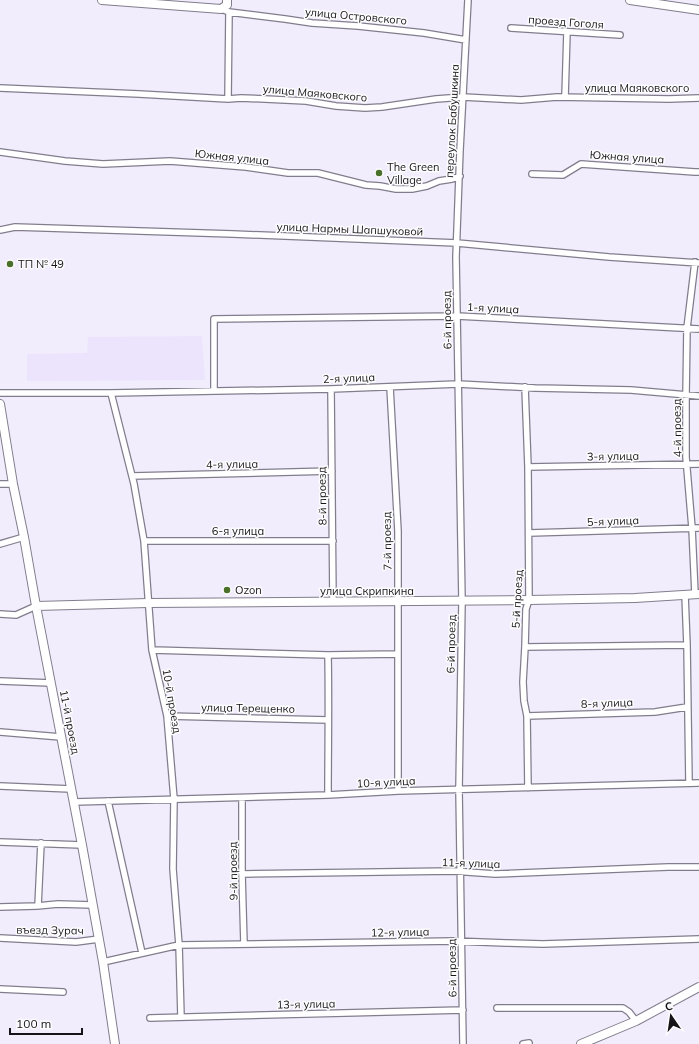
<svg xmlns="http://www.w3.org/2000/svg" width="699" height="1044" font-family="Mulish,sans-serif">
<rect width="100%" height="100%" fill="#f2edfd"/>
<path fill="#ece4fc" d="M 202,336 L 205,380 L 27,381 L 27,354 L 87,353 L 88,337 Z"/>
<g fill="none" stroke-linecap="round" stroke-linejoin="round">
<g stroke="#827d8c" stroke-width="8">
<path id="street" d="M 221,9 L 229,12 L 285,19 L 312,23 L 358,26 L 424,33 L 466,40
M 511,28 L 620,35
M 0,88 L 139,94 L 228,99 L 241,98 L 265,99 L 306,101 L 336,106 L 365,108 L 382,107 L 436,99 L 463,97 L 521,100 L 557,97 L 669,99 L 699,98
M 565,97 L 567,32
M 228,99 L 229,12
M 0,152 L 65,161 L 103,164 L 170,161 L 246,167 L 288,173 L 318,173 L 366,185 L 380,186 L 396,189 L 412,189 L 427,186 L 439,181 L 452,179 L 460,176
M 532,174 L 563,175 L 581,164 L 695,172 L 699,172
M 0,230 L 15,227 L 233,234 L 457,243 L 609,257 L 699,263
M 695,262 L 687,328 L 686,396 L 686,457 L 692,528 L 695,594
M 390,387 L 398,531 L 398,791
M 525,387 L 528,467 L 529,600 L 526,609 L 525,647 L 523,682 L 524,701 L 527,716 L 528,788
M 331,389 L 333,602
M 214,391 L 214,319 L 457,316 L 699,329
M 0,393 L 111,393 L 331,389 L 458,384 L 535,388 L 631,390 L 699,396
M 111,393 L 134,484 L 144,541 L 152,650 L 167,716 L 174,799 L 173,869 L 179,945 L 181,1017
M 528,467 L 699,464
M 132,476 L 332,471
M 0,484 L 13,484
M 529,533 L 699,528
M 144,541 L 333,541
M 0,544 L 24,537
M 685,595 L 687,645 L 689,783
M 0,614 L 16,615 L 36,606
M 525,647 L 687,645
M 152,650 L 328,655 L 398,654
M 0,681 L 51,683
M 167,716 L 328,720
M 527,716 L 655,712 L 687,707
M 0,732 L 61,737
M 0,786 L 71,789
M 328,795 C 328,749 329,702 328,655
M 242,798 L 242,874 L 244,944
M 108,801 L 142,953
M 74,802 L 328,795 L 398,791 L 699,783
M 0,842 L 82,845
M 242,874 L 453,871 L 495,874 L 668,867 L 699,867
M 38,906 L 41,843
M 0,907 L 37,906 L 58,904 L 93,905
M 0,938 L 76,942 L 99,939
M 103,962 L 179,945 L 454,941 L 506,943 L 543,944 L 699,939
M 0,989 L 63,992
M 497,1008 L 623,1008 L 629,1012 L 636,1021
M 150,1018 L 463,1010
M 463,1044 L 459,790 L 462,601 L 456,257 L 460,150 L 468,0
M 523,1044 L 529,1043"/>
</g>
<g stroke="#827d8c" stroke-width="10">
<path id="secondary" d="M 102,0 L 221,9 L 227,5 L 227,0
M 630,0 L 699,10
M 0,404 L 13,484 L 24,537 L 36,606 L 82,845 L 103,962 L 115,1044
M 36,606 L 148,603 L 529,600 L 635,598 L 699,594"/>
</g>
<g stroke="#827d8c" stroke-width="10">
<path id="primary" d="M 581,1044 L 636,1021 L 699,987"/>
</g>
<use href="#street" stroke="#fff" stroke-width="5.5"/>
<use href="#secondary" stroke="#fff" stroke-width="8"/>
<use href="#primary" stroke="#fff" stroke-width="8"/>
</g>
<g fill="#4b702a" stroke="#fdfdfd" stroke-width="1.5">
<circle cx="379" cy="173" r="4"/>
<circle cx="10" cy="264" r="4"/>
<circle cx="227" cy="590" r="4"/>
</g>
<g text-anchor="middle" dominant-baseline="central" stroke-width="3" stroke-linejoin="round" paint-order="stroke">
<g font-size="11" fill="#161419" stroke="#fdfdfd">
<text transform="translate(356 16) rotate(5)">улица Островского</text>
<text transform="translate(566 22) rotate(4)">проезд Гоголя</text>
<text x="637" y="88">улица Маяковского</text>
<text transform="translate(315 93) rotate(5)">улица Маяковского</text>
<text transform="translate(452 121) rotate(-87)">переулок Бабушкина</text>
<text transform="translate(232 157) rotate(6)">Южная улица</text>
<text transform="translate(627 157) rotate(4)">Южная улица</text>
<text transform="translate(350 229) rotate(2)">улица Нармы Шапшуковой</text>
<text transform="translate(493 308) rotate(3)">1-я улица</text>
<text transform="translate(447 320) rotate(-91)">6-й проезд</text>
<text transform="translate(349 378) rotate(-2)">2-я улица</text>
<text transform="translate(677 428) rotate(-91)">4-й проезд</text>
<text transform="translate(613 456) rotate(-1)">3-я улица</text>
<text transform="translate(232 464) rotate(-1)">4-я улица</text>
<text transform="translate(322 496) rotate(-91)">8-й проезд</text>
<text transform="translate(613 521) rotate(-2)">5-я улица</text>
<text x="238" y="531">6-я улица</text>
<text transform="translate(387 541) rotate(-91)">7-й проезд</text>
<text x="367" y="591">улица Скрипкина</text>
<text transform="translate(517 599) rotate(-87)">5-й проезд</text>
<text transform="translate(451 644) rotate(-89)">6-й проезд</text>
<text transform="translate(172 701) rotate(80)">10-й проезд</text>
<text transform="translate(607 703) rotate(-2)">8-я улица</text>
<text transform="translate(248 708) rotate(1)">улица Терещенко</text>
<text transform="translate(70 722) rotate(79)">11-й проезд</text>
<text transform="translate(386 782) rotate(-3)">10-я улица</text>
<text transform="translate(471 863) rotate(2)">11-я улица</text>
<text transform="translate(233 871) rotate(-91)">9-й проезд</text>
<text transform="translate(50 930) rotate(1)">въезд Зурач</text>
<text transform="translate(400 932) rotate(-1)">12-я улица</text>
<text transform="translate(452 968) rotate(-91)">6-й проезд</text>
<text transform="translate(306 1004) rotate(-1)">13-я улица</text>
</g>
<g font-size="11" fill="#161419" stroke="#fdfdfd" text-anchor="start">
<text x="387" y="167">The Green<tspan x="387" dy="13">Village</tspan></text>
<text x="18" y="264">ТП № 49</text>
<text x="235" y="590">Ozon</text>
</g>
</g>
<g transform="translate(671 1016) rotate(347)" stroke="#fdfdfd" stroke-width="3" paint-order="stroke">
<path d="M0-3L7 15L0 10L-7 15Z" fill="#161419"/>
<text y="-6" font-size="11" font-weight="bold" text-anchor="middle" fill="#161419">С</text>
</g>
<path d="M10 1028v6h72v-6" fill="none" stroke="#161419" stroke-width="2"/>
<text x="16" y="1028" font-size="12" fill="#161419" stroke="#fdfdfd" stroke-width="3" paint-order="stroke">100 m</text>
</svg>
